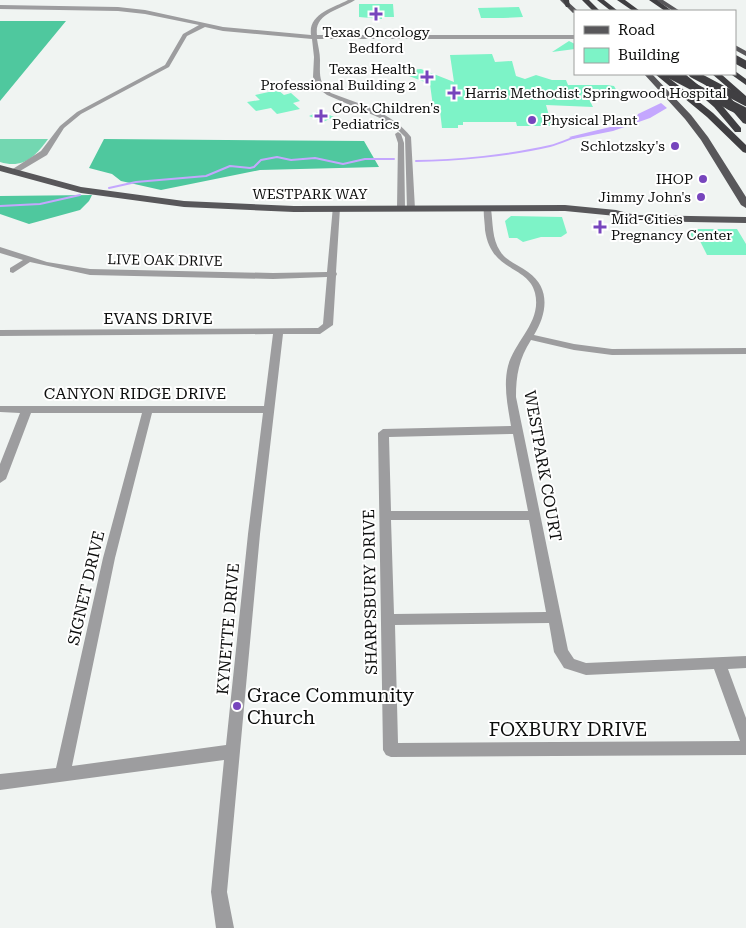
<svg xmlns="http://www.w3.org/2000/svg" width="746" height="928" font-family="'Roboto Serif',serif">
<rect width="100%" height="100%" fill="#f0f4f2"/>
<path fill="#73d7b1" d="M 0,139 L 48,139 C 35,157 23,169 0,162 Z"/>
<path fill="#4fc89e" d="M 0,21 L 66,21 L 0,101 Z
M 104,139 L 364,141 L 379,167 L 260,170 L 161,190 L 121,181 L 112,174 L 89,168 Z
M 92,195 L 89,201 L 80,210 L 29,224 L 0,214 L 0,196 Z"/>
<path fill="#c4a7fe" d="M 661,103 L 667,108 L 650,118 L 613,131 L 573,139 L 569,137 L 635,121 L 638,114 Z"/>
<g fill="none" stroke-linecap="round" stroke-linejoin="round">
<path stroke="#c4a7fe" stroke-width="2" d="M 416,161 C 456,161 511,155 550,146 C 558,144 567,140 575,137
M 109,188 L 136,182 L 206,176 L 230,166 L 250,168 L 254,167 L 261,160 L 277,157 L 291,160 L 315,158 L 343,164 L 365,159 L 394,159
M 0,206 L 40,204 L 80,195"/>
</g>
<path fill="#7df3c7" d="M 359,4 L 393,4 L 394,17 L 382,17 L 382,19 L 359,17 Z
M 519,7 L 523,17 L 503,18 L 481,18 L 478,8 Z
M 569,41 L 575,44 L 575,49 L 552,52 Z
M 492,54 L 495,62 L 512,61 L 516,76 L 525,79 L 536,75 L 552,80 L 566,80 L 568,85 L 607,85 L 614,86 L 618,93 L 609,95 L 606,93 L 586,93 L 593,107 L 546,105 L 552,126 L 517,126 L 516,122 L 463,122 L 463,125 L 458,125 L 458,128 L 442,128 L 440,111 L 434,114 L 430,84 L 409,76 L 408,70 L 421,69 L 454,82 L 450,55 Z
M 278,90 L 284,95 L 291,93 L 300,101 L 293,103 L 300,109 L 277,114 L 271,108 L 256,111 L 247,102 L 260,100 L 255,95 Z
M 320,111 L 334,117 L 323,122 L 309,116 Z
M 511,216 L 562,217 L 567,233 L 561,237 L 541,237 L 523,242 L 517,238 L 509,238 L 505,221 Z
M 688,229 L 737,229 L 746,244 L 746,255 L 707,255 L 699,239 L 693,239 Z"/>
<g fill="none" stroke-linecap="round" stroke-linejoin="round">
<path fill="#9d9d9f" fill-rule="evenodd" d="M 348,0 L 355,0 C 340,10 314,13 317,35 L 575,35 L 575,39 L 317,39 C 318,46 320,53 320,60 C 320,74 318,83 331,93 C 359,104 392,112 411,137 L 415,209 L 411,211 L 407,209 L 405,137 L 399,131 L 380,118 L 327,95 L 319,89 L 313,77 L 314,57 L 312,39 L 223,31 L 205,27 L 187,36 L 169,67 L 81,114 L 64,128 L 47,155 L 15,174 L 8,172 L 41,151 L 60,126 L 77,112 L 165,65 L 183,34 L 199,25 L 145,14 L 118,11 L 0,9 L 0,5 L 118,7 L 145,10 L 223,27 L 311,35 C 308,14 333,8 348,0 Z
M 398,132 L 401,134 L 404,143 L 405,208 L 401,210 L 397,208 L 398,143 L 395,134 Z
M 333,206 L 340,208 L 336,272 L 337,274 L 336,276 L 333,325 L 320,334 L 283,334 L 260,534 L 227,892 L 234,928 L 216,928 L 211,892 L 224,760 L 0,790 L 0,774 L 56,768 L 103,558 L 142,413 L 31,413 L 6,479 L 0,483 L 0,464 L 20,413 L 0,412 L 0,406 L 264,406 L 273,334 L 0,336 L 0,330 L 318,328 L 323,324 L 327,277 L 273,279 L 90,275 L 30,262 L 13,273 L 10,272 L 10,268 L 23,260 L 0,253 L 0,247 L 47,262 L 90,269 L 273,273 L 327,272 ZM 152,413 L 263,413 L 248,534 L 226,745 L 72,766 L 115,558 Z
M 484,207 L 491,209 C 493,223 492,239 500,251 C 506,261 519,265 528,272 C 551,288 547,314 534,335 L 574,344 L 612,349 L 746,348 L 746,354 L 612,355 L 574,350 L 531,340 C 519,359 516,375 516,397 L 568,650 L 574,659 L 586,663 L 746,656 L 746,668 L 728,669 L 746,718 L 746,755 L 391,757 L 386,755 L 383,750 L 378,433 L 383,429 L 511,426 C 508,407 503,386 508,366 C 515,340 542,322 535,293 C 528,265 491,273 485,230 C 485,223 483,214 484,207 ZM 513,434 L 528,511 L 391,511 L 389,437 ZM 391,520 L 529,520 L 546,612 L 394,614 ZM 549,623 L 554,652 L 564,668 L 586,675 L 714,669 L 740,741 L 398,743 L 395,625 Z"/>
<path fill="#58575a" fill-rule="evenodd" d="M 560,0 L 566,0 L 578,11 L 573,13 Z
M 656,0 L 663,0 L 680,11 L 673,11 Z
M 735,45 L 746,51 L 746,56 L 735,50 Z
M 644,74 L 652,74 L 691,115 L 708,137 L 746,197 L 746,208 L 741,205 L 701,140 L 685,119 Z
M 0,165 L 81,187 L 184,201 L 294,206 L 565,205 L 616,210 L 635,215 L 746,217 L 746,223 L 635,221 L 616,216 L 565,211 L 294,212 L 184,207 L 81,193 L 0,171 Z"/>
<path fill="#403f42" fill-rule="evenodd" d="M 563,0 L 569,0 L 570,7 L 566,7 Z
M 582,0 L 589,0 L 600,11 L 593,11 Z
M 597,0 L 604,0 L 618,11 L 611,11 Z
M 617,0 L 625,0 L 640,11 L 633,11 Z
M 649,0 L 657,0 L 672,11 L 665,11 Z
M 735,71 L 746,79 L 746,85 L 732,75 L 735,74 Z
M 655,74 L 664,74 L 713,113 L 746,145 L 746,153 L 743,152 L 707,117 Z
M 676,74 L 685,74 L 720,103 L 741,128 L 741,132 L 735,132 L 714,107 Z
M 712,74 L 721,74 L 746,96 L 746,103 Z
M 702,78 L 708,78 L 729,96 L 746,116 L 746,124 L 743,123 L 723,100 L 702,82 Z"/>
<path stroke="#403f42" stroke-width="8" d="M 735,59 L 746,65
M 669,74 L 732,107
M 693,74 L 746,102"/>
<path stroke="#403f42" stroke-width="10" d="M 730,105 L 746,113"/>
</g>
<g fill="#7745bd" stroke="#fff" stroke-width="2">
<path d="M373.5 6.5h5v5h5v5h-5v5h-5v-5h-5v-5h5z"/>
<path d="M424.5 69.5h5v5h5v5h-5v5h-5v-5h-5v-5h5z"/>
<path d="M451.5 85.5h5v5h5v5h-5v5h-5v-5h-5v-5h5z"/>
<path d="M318.5 108.5h5v5h5v5h-5v5h-5v-5h-5v-5h5z"/>
<circle cx="532" cy="120" r="5"/>
<circle cx="675" cy="146" r="5"/>
<circle cx="703" cy="179" r="5"/>
<circle cx="701" cy="197" r="5"/>
<path d="M597.5 219.5h5v5h5v5h-5v5h-5v-5h-5v-5h5z"/>
<circle cx="237" cy="706" r="5"/>
</g>
<g text-anchor="middle" dominant-baseline="central" stroke-width="4" stroke-linejoin="round" paint-order="stroke">
<g font-size="14" fill="#0d0e0d" stroke="#fff" text-anchor="end">
<text x="376" y="32" text-anchor="middle">Texas Oncology<tspan x="376" dy="16">Bedford</tspan></text>
<text x="416" y="69">Texas Health<tspan x="416" dy="16">Professional Building 2</tspan></text>
<text x="465" y="93" text-anchor="start">Harris Methodist Springwood Hospital</text>
<text x="332" y="108" text-anchor="start">Cook Children's<tspan x="332" dy="16">Pediatrics</tspan></text>
<text x="542" y="120" text-anchor="start">Physical Plant</text>
<text x="665" y="146">Schlotzsky's</text>
<text x="693" y="179">IHOP</text>
<text x="691" y="197">Jimmy John's</text>
<text x="611" y="219" text-anchor="start">Mid-Cities<tspan x="611" dy="16">Pregnancy Center</tspan></text>
</g>
<g font-size="14" fill="#0d0e0d" stroke="#fff">
<text x="310" y="194">WESTPARK WAY</text>
<text transform="translate(165 260) rotate(1)">LIVE OAK DRIVE</text>
</g>
<g font-size="16" fill="#0d0e0d" stroke="#fff">
<text x="158" y="318">EVANS DRIVE</text>
<text x="135" y="393">CANYON RIDGE DRIVE</text>
<text transform="translate(543 466) rotate(80)">WESTPARK COURT</text>
<text transform="translate(86 588) rotate(-77)">SIGNET DRIVE</text>
<text transform="translate(370 592) rotate(-91)">SHARPSBURY DRIVE</text>
<text transform="translate(228 629) rotate(-85)">KYNETTE DRIVE</text>
</g>
<g font-size="19" fill="#0d0e0d" stroke="#fff" text-anchor="start">
<text x="247" y="695">Grace Community<tspan x="247" dy="22">Church</tspan></text>
</g>
<g font-size="19" fill="#0d0e0d" stroke="#fff">
<text x="568" y="729">FOXBURY DRIVE</text>
</g>
</g>
<rect x="574" y="10" width="162" height="65" fill="#ffffff" stroke="#9e9f9e"/>
<rect x="584" y="26" width="25" height="8" fill="#58575a" stroke="#9e9f9e"/>
<text x="618" y="35" font-size="15" fill="#0d0e0d">Road</text>
<rect x="584" y="48" width="25" height="15" fill="#7df3c7" stroke="#9e9f9e"/>
<text x="618" y="60" font-size="15" fill="#0d0e0d">Building</text>
</svg>
